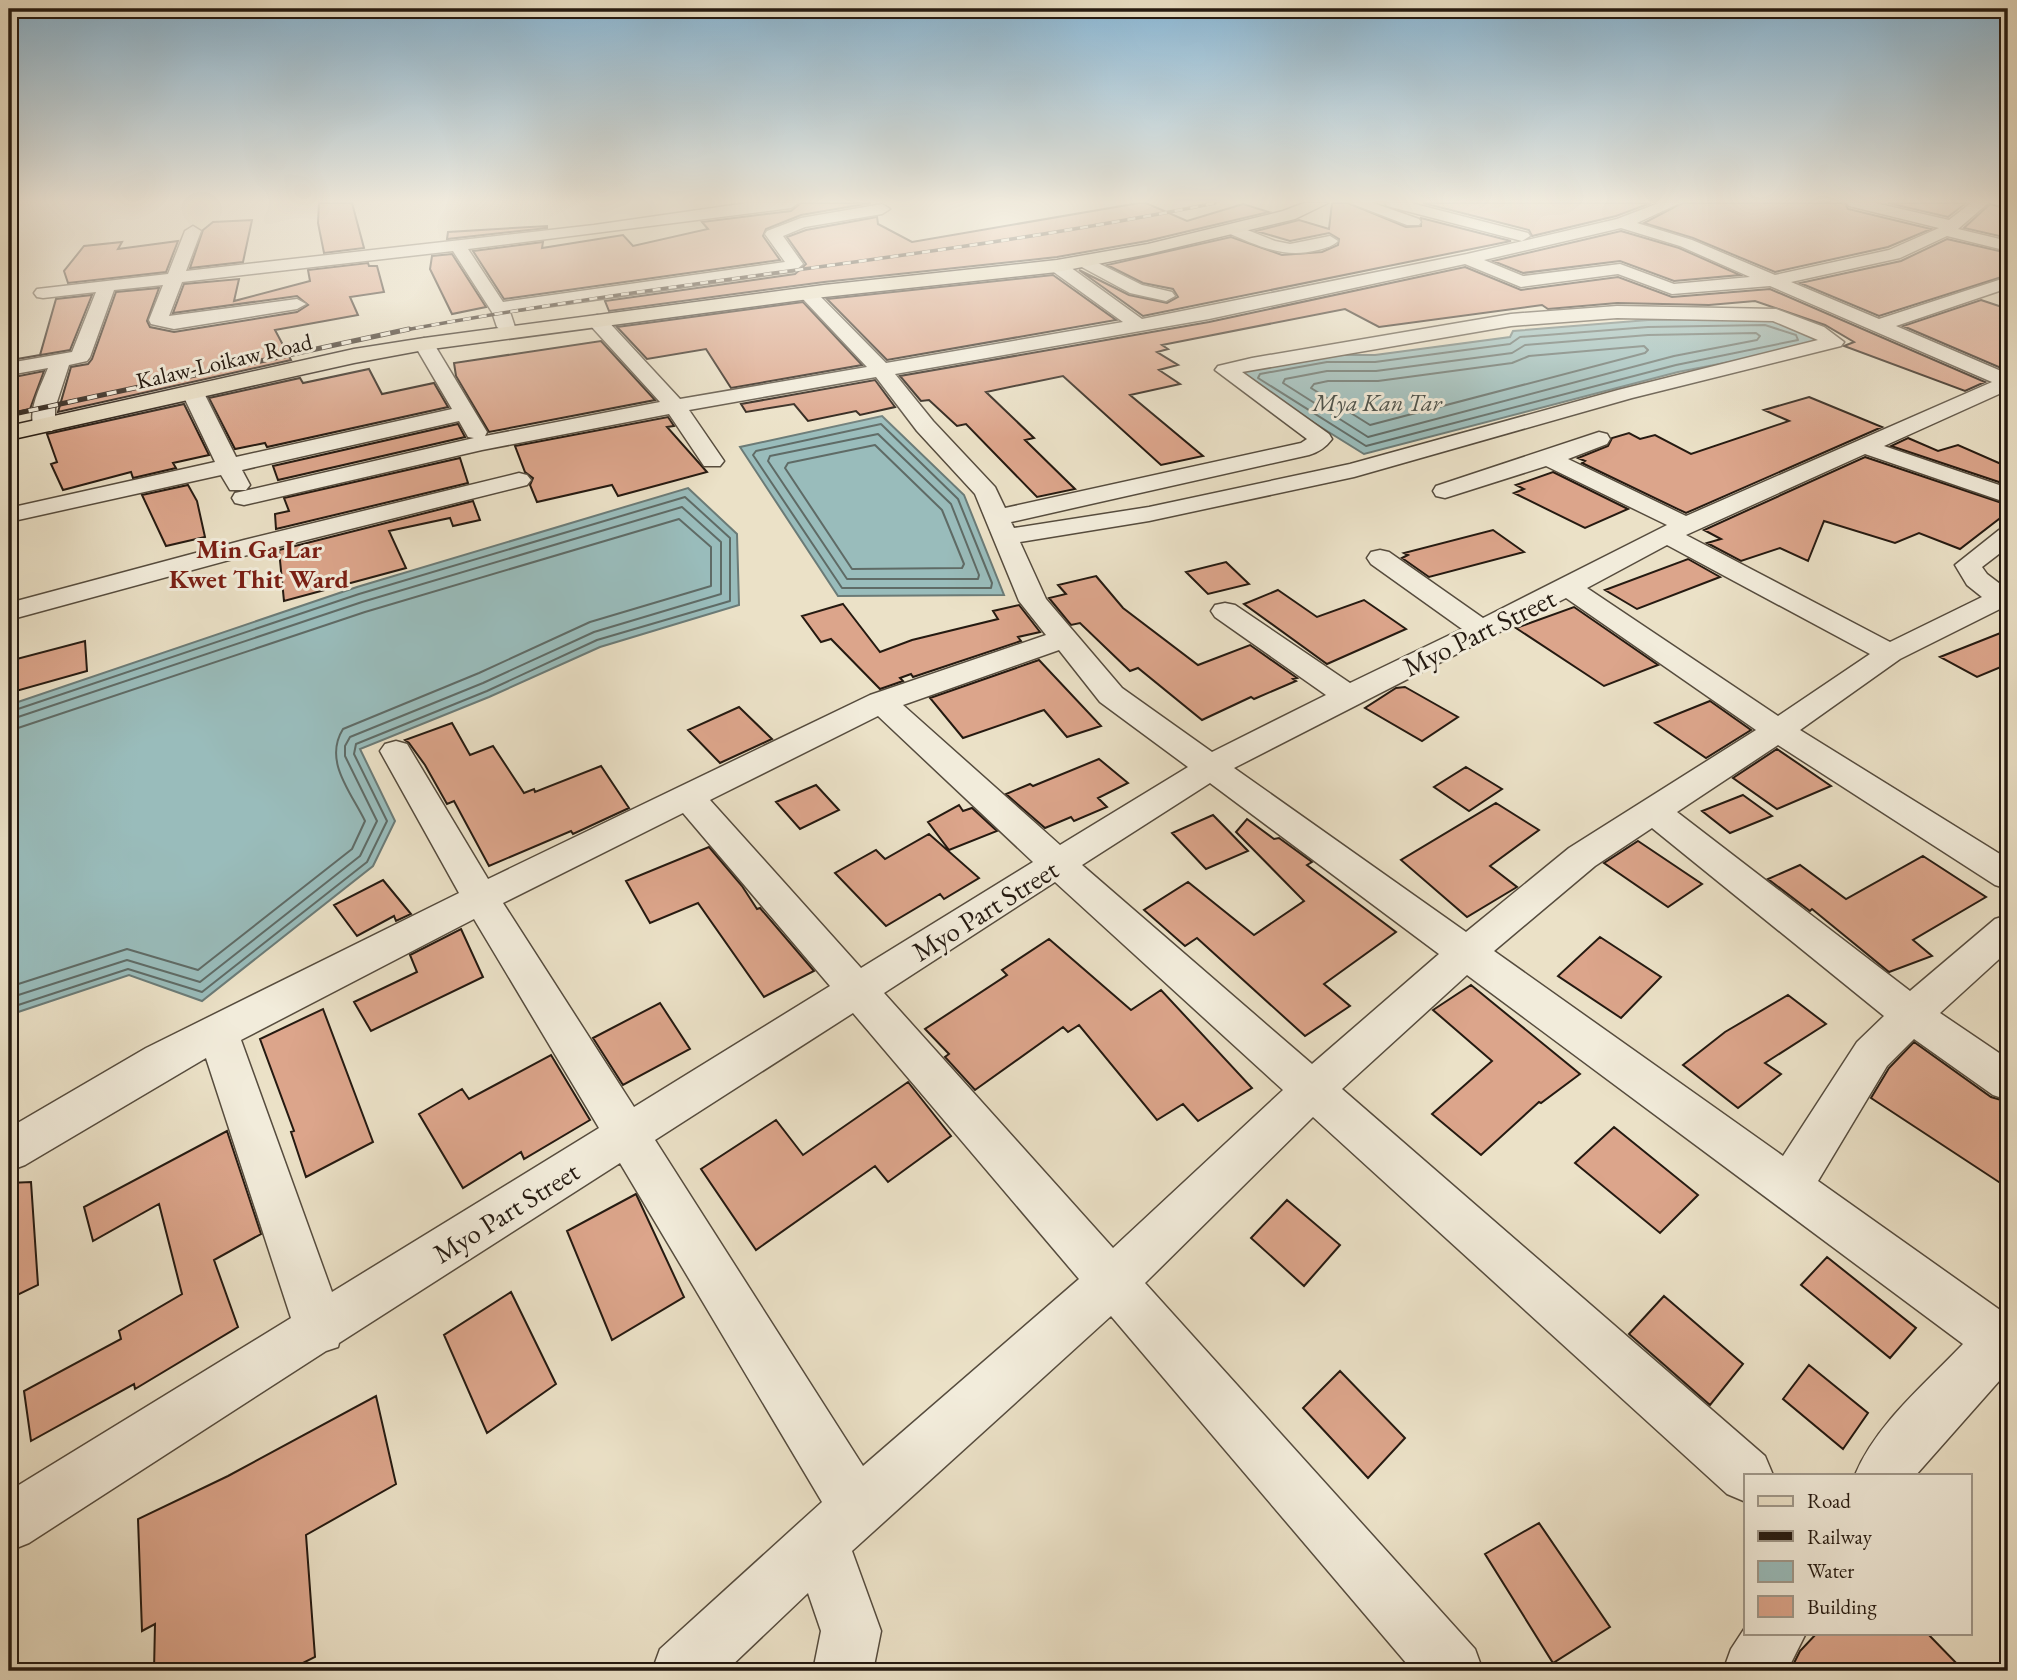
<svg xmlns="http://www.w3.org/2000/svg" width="2017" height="1680" font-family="'EB Garamond',serif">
<rect width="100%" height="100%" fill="#ebe1c7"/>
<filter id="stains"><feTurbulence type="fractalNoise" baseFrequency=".00286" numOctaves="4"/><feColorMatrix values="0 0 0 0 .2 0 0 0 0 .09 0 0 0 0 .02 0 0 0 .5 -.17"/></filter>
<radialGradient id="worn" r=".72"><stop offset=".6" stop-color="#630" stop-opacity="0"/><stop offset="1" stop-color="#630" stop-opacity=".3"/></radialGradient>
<path fill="#99bcbb" stroke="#6b7b77" stroke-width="2" d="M 1766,318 L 1808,332 L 1822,344 L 1678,372 L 1364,454 L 1232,372 L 1326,355 L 1375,355 L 1510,337 L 1513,331 L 1648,320 Z
M 882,416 L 964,495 L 1004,595 L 838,596 L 740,447 Z
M 688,488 L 737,534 L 739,605 L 600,647 L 489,697 L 360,749 L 395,821 L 373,866 L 202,1001 L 129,975 L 9,1015 L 9,705 L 357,587 Z"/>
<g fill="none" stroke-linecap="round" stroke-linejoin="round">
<path stroke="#5f6b66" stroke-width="2" d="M 1765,325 L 1796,335 L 1798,340 L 1676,365 L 1366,446 L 1258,378 L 1260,374 L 1327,362 L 1375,362 L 1510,344 L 1520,337 L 1648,327 Z
M 1756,333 L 1760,336 L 1757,340 L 1674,356 L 1368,437 L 1283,383 L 1285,379 L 1327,371 L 1376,371 L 1512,353 L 1525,345 L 1648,335 Z
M 1644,346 L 1648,350 L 1645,353 L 1370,425 L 1311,388 L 1314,384 L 1328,381 L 1378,381 L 1512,363 L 1529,356 Z
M 881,424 L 958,499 L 992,583 L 991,588 L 842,588 L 753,455 L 756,451 Z
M 878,434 L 951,504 L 979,575 L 978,579 L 847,579 L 768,461 L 770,456 Z
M 875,445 L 942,510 L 964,564 L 962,568 L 852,569 L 785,468 L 788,463 Z
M 9,712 L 359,594 L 685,497 L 730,538 L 730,601 L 597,640 L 487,691 L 356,744 L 354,754 L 387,821 L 367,862 L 202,992 L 128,969 L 9,1008
M 9,720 L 362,602 L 682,507 L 721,542 L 721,594 L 594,632 L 483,683 L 350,737 L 345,746 L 345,756 L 377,821 L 360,856 L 200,982 L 127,960 L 9,998
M 9,731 L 365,612 L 679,519 L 711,547 L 711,586 L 590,622 L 479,673 L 343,729 C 323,761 351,792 365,821 L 352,849 L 198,970 L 127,949 L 9,987"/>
</g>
<path fill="#dca58b" stroke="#251a11" stroke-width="2" d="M 319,203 L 352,203 L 364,248 L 324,253 L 318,223 Z
M 801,203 L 871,203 L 801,215 L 766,229 L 763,236 L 780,260 L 504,299 L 473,251 L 543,242 L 542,248 L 623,235 L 633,246 L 708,229 L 702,222 L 791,211 Z
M 1139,203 L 1146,203 L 1187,221 L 1243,204 L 1269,212 L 1147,241 L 1057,257 L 824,282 L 609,311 L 605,301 L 795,274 L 806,264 L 787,237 L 806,230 L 877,217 L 878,224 L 912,242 Z
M 1332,203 L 1348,203 L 1406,227 L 1421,226 L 1421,218 L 1511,241 L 1143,316 L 1079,270 L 1129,295 L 1167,303 L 1178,297 L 1173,289 L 1143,283 L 1107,265 L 1231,237 L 1282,255 L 1322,252 L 1338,245 L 1339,239 L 1329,233 L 1290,241 L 1256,231 L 1299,220 L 1329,229 Z
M 1423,203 L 1651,203 L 1616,216 L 1532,236 L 1529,230 Z
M 1682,203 L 1845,203 L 1848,209 L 1931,229 L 1888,247 L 1775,272 L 1693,238 L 1644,223 Z
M 1888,203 L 1966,203 L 1948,217 Z
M 1990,204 L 2008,209 L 2008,238 L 1964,228 Z
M 252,220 L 243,262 L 190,268 L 203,230 L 213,222 Z
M 547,226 L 547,228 L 447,239 L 448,232 Z
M 1621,231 L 1679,248 L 1740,275 L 1674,281 L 1620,261 L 1523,273 L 1493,261 Z
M 1947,239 L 2008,253 L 2008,275 L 1879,316 L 1800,283 L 1901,261 Z
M 178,241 L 166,272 L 68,283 L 64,271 L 84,246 L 122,242 L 118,249 Z
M 452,254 L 486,307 L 452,314 L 430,269 L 432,256 Z
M 368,263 L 369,266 L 377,266 L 384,292 L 350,297 L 358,315 L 275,330 L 291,360 L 58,412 L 71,367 L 88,364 L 92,359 L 116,292 L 159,288 L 147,321 L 150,327 L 174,332 L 297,312 L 308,305 L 297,296 L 173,313 L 184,284 L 239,279 L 234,301 L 310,281 L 308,270 Z
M 1465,267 L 1521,290 L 1618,277 L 1672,297 L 1770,289 L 1985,382 L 1965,391 L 1844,346 L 1854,342 L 1825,325 L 1755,301 L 1709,305 L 1617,303 L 1548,309 L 1542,305 L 1379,327 L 1345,309 L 1162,345 L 1168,349 L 1157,352 L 1178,365 L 1159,370 L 1180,384 L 1130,395 L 1203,456 L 1161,465 L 1063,376 L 986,392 L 1034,438 L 1025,440 L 1075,489 L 1037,497 L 966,424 L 957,426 L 929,400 L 921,401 L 900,376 L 1209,322 Z
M 1053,275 L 1116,320 L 887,360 L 827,299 Z
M 92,295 L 70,350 L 17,359 L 40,355 L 56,299 Z
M 1981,300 L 2008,309 L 2008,371 L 1903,326 Z
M 803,302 L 862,365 L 731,388 L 706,349 L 647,359 L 617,327 Z
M 601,341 L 655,400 L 489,432 L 456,376 L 454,363 Z
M 369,369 L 382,394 L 434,383 L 448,407 L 267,447 L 265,443 L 235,449 L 209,398 L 300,378 L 303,383 Z
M 44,371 L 30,409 L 9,414 L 9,378 Z
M 875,380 L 895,407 L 860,415 L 856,411 L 808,421 L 794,404 L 746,412 L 741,404 Z
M 1809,397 L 1882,427 L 1686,513 L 1582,463 L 1585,461 L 1578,458 L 1608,446 L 1612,438 L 1629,433 L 1640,439 L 1655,435 L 1691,454 L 1789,421 L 1764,410 Z
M 184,404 L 209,455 L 173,463 L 176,468 L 133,478 L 131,472 L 63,490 L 51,464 L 57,462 L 47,434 Z
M 668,417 L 674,426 L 667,427 L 707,472 L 618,496 L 612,485 L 537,502 L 530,485 L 533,478 L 525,472 L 515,446 Z
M 458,424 L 465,437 L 278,480 L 273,466 Z
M 1908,438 L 1938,451 L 1958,445 L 2008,467 L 2008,485 L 1891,446 Z
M 1865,457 L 2008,505 L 2008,512 L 1960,549 L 1919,533 L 1895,543 L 1824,521 L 1808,561 L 1780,548 L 1741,561 L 1707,543 L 1721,539 L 1704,530 Z
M 460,458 L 468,483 L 276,529 L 275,514 L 289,511 L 284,498 Z
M 1553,472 L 1628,509 L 1585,528 L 1514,493 L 1524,489 L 1516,485 Z
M 188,485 L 197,501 L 205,537 L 166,546 L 142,495 Z
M 473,501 L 480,520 L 453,526 L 450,518 L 389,531 L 406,568 L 284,601 L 279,550 Z
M 1493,530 L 1524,552 L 1429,577 L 1402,558 L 1408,555 L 1404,553 Z
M 1688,559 L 1720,577 L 1637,609 L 1605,590 Z
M 1226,562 L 1249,584 L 1208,594 L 1186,572 Z
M 1096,576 L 1123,608 L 1198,665 L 1250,645 L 1297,678 L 1293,679 L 1296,681 L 1254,699 L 1251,697 L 1202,720 L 1138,668 L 1130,671 L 1080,623 L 1071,625 L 1049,598 L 1066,594 L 1058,585 Z
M 1278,590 L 1317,617 L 1364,600 L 1406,629 L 1327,664 L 1244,604 Z
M 843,604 L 880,652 L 912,640 L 998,619 L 993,611 L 1019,605 L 1040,632 L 1018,637 L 1021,641 L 913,677 L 911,674 L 900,678 L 903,681 L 880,689 L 831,639 L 821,642 L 802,616 Z
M 1574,607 L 1658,665 L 1604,686 L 1516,628 Z
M 2008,630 L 2008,664 L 1977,677 L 1940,657 Z
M 85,641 L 87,671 L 9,693 L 9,661 Z
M 1039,660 L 1101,726 L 1067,737 L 1044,710 L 963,738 L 930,698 Z
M 1405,687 L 1458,717 L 1422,741 L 1365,708 L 1396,688 Z
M 1710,701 L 1751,730 L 1706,758 L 1655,723 Z
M 739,707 L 772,739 L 720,763 L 688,730 Z
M 452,723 L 470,755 L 493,746 L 524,793 L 534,789 L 535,792 L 601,766 L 629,808 L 573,834 L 571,831 L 489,866 L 454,801 L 447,804 L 425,765 L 409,743 L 405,740 Z
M 1777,749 L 1831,786 L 1777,809 L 1733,778 Z
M 1099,759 L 1128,783 L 1098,798 L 1107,807 L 1074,821 L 1071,817 L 1045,828 L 1006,794 L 1030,784 L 1033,786 Z
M 1466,767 L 1502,789 L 1469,811 L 1434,787 Z
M 816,785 L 839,810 L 800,829 L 776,802 Z
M 1743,795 L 1772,816 L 1730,833 L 1702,811 Z
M 1496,803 L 1539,830 L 1490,866 L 1517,887 L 1467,917 L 1401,860 Z
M 959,805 L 963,811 L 972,808 L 997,831 L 949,850 L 928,822 Z
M 1213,815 L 1248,851 L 1206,869 L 1172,833 Z
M 1247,819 L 1274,839 L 1279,838 L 1312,862 L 1307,865 L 1396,932 L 1324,984 L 1350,1006 L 1305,1036 L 1197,938 L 1185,946 L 1144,910 L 1188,882 L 1254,935 L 1304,901 L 1236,832 Z
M 929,834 L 979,878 L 944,899 L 940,894 L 886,926 L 835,873 L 876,850 L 885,859 Z
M 1638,841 L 1702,884 L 1668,907 L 1604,863 Z
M 709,847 L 742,886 L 757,909 L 760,908 L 814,971 L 764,997 L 698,903 L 650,923 L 626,881 Z
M 1923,856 L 1986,897 L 1913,940 L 1932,956 L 1889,972 L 1812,909 L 1810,911 L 1768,879 L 1800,865 L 1846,899 Z
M 383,880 L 411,914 L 396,921 L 394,916 L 357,936 L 334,905 Z
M 461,929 L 483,977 L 371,1031 L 354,1002 L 417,972 L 410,955 Z
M 1600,937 L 1661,977 L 1621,1018 L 1558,976 Z
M 1049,939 L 1131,1010 L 1161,990 L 1252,1088 L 1198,1121 L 1183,1104 L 1157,1120 L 1079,1025 L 1068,1032 L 1063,1027 L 975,1090 L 945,1057 L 949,1054 L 925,1029 L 1007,975 L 1002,970 Z
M 1471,985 L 1580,1074 L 1541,1103 L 1539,1102 L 1481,1155 L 1432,1114 L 1492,1061 L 1433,1010 Z
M 1788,995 L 1826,1024 L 1765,1063 L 1781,1074 L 1738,1108 L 1683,1065 L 1725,1032 Z
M 660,1003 L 690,1049 L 623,1085 L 593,1038 Z
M 323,1009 L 373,1142 L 306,1177 L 291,1132 L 294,1131 L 260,1039 Z
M 1914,1042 L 1991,1097 L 2008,1102 L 2008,1188 L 1871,1098 L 1889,1068 Z
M 551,1055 L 590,1120 L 524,1159 L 521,1152 L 463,1188 L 419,1114 L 462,1089 L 469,1099 Z
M 908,1082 L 951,1136 L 888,1182 L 875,1166 L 756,1250 L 701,1169 L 776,1120 L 803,1155 Z
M 1614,1127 L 1698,1195 L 1660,1233 L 1575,1163 Z
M 227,1131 L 261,1234 L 214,1260 L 238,1327 L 135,1389 L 134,1384 L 31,1441 L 24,1391 L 121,1339 L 119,1331 L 182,1294 L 159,1204 L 93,1241 L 84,1207 Z
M 31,1182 L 38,1285 L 9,1299 L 9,1183 Z
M 636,1194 L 684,1297 L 612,1340 L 567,1231 Z
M 1287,1200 L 1340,1245 L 1304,1286 L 1251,1238 Z
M 1827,1257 L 1916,1328 L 1890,1358 L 1801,1285 Z
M 511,1292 L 556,1384 L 487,1433 L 444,1335 Z
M 1664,1296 L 1743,1364 L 1710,1405 L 1629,1334 Z
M 1809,1365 L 1868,1413 L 1843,1449 L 1783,1399 Z
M 1340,1371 L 1405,1438 L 1368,1478 L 1303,1408 Z
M 376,1396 L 396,1484 L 306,1535 L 315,1657 L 287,1671 L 154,1671 L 155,1624 L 142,1631 L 138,1519 L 228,1476 Z
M 1539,1523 L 1610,1627 L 1553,1663 L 1485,1554 Z
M 1817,1633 L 1927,1633 L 1964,1671 L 1790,1671 L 1800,1651 Z"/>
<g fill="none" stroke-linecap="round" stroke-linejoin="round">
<g stroke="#564c3e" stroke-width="3">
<path id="minor" d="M 747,203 L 798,203 L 791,208 L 468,249 L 503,302 L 785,262 L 765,234 L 767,231 L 801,218 L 882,204 L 890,209 L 882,214 L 805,227 L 783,236 L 803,264 L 795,271 L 510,312 L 515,327 L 506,333 L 497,327 L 492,312 L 453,251 L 182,282 L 169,316 L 297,299 L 306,304 L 297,309 L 174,329 L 151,324 L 149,320 L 163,285 L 114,290 L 90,357 L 87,361 L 69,365 L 55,408 L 55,426 L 52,431 L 36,431 C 25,414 41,386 48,368 L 9,375 L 9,363 L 72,352 L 96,292 L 43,298 L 37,297 L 34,293 L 37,289 L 168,274 L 185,231 L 193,226 L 201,231 L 186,271 L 594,225 Z
M 1350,203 L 1373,203 L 1419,219 L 1421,222 L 1419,225 L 1407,225 Z
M 1385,203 L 1411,203 L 1528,233 L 1530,236 L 1522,241 L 1387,206 Z
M 1659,203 L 1680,203 L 1637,223 L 1692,240 L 1775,275 L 1889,250 L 1939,228 L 1849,206 L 1847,203 L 1875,203 L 1949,220 L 1971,203 L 1988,203 L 1958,229 L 2008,241 L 2008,251 L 1947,236 L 1900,258 L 1791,282 L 1879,319 L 2008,277 L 2008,288 L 1896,326 L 2008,374 L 2008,390 L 1884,446 L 2008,488 L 2008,503 L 1865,454 L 1686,535 L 1890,642 L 1982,597 L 1967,585 L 1955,565 L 1999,530 L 2008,527 L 2008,547 L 1982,567 L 1987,574 L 2008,590 L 2008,605 L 1900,659 L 1800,730 L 2008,859 L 2008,889 L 1995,885 L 1778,745 L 1677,812 L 1910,991 L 1995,919 L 2008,915 L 2008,951 L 1940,1013 L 2008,1059 L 2008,1100 L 1993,1095 L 1914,1039 L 1887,1066 L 1818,1181 L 2000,1310 L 2008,1307 L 2008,1371 L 1916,1475 L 1855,1475 C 1876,1424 1926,1383 1963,1344 L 1467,975 L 1342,1089 L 1765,1456 L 1773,1475 L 1746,1475 L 1746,1502 L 1727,1494 L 1313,1117 L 1145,1283 L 1475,1649 L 1483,1671 L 1413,1671 L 1111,1316 L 852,1551 L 881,1631 L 873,1671 L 813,1671 L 821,1631 L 808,1593 L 726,1671 L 652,1671 L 660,1649 L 822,1502 L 620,1163 L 339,1343 L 338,1347 L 326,1351 L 29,1543 L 9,1551 L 9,1491 L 291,1318 L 206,1058 L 25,1165 L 9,1171 L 9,1128 L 146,1048 L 459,893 L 380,751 L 385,744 L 396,741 L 407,744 L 488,879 L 870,695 L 1046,635 L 1019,601 L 975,494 L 917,431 L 876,377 L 689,410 L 724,461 L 720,466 L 704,466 L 669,414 L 482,450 L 244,505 L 235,503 L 232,498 L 235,493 L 244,491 L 474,438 L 468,437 L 459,421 L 242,470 L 250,485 L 246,490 L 230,490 L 221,475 L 9,522 L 9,508 L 215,462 L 182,393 L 186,389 L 200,389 L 204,393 L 236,457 L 452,409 L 414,344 L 424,338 L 434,344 L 487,432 L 485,436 L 660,402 L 590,325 L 588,321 L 597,315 L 604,317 L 680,399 L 867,367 L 802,298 L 799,294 L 808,289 L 814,290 L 886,363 L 1123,322 L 1051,270 L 1048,266 L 1051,262 L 1063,262 L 1142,319 L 1467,254 L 1617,219 ZM 1621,228 L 1680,246 L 1750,277 L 1674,284 L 1620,264 L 1523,276 L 1484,260 ZM 1465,264 L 1521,287 L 1618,274 L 1672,294 L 1770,286 L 1992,382 L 1686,516 L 1568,459 L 1607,444 L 1610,439 L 1607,434 L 1599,432 L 1436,486 L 1433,491 L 1436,496 L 1445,498 L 1546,466 L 1667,525 L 1483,618 L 1389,552 L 1380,550 L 1371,552 L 1367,558 L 1371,564 L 1462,629 L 1350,683 L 1235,605 L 1225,603 L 1215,605 L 1211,611 L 1215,617 L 1326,695 L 1212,752 L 1122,688 L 1046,599 L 1020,542 L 1149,521 L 1354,477 L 1632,398 L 1841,346 L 1844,342 L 1824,327 L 1776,309 L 1617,306 L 1511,314 L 1252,358 L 1218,366 L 1215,370 L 1307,439 L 1301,443 L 1005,508 L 995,487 L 933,421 L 895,374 L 1209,319 ZM 1617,318 L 1773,321 L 1818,340 L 1618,390 L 1350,464 L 1149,507 L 1014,528 L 1011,522 L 1309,455 C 1319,452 1326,447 1332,439 L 1329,434 L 1242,372 L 1511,326 ZM 1667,545 L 1870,654 L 1778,716 L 1587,588 ZM 1566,598 L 1756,730 L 1569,848 L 1466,932 L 1234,768 ZM 1059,650 L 1100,702 L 1188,767 L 1060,845 L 903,705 ZM 878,716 L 1033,862 L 861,968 L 710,800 ZM 1210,783 L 1439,954 L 1312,1064 L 1082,865 ZM 683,813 L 830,986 L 634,1107 L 503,903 ZM 1652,828 L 1884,1016 L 1857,1042 L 1783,1156 L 1494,951 L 1595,866 ZM 1055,882 L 1283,1090 L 1113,1248 L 884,993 ZM 474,919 L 599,1128 L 332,1292 L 241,1040 ZM 853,1013 L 1079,1279 L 863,1466 L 655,1140 Z
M 1232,224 L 1275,241 L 1290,244 L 1330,236 L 1338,241 C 1333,246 1326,248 1318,250 C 1284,259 1258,246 1226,232 L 1224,229 Z
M 1084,256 L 1142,285 L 1172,292 L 1175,296 L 1166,301 L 1130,293 L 1078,265 L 1076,261 Z
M 519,473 L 527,475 L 531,480 L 527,485 L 262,551 L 9,620 L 9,603 L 244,540 Z
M 1746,1626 L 1746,1633 L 1806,1633 L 1787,1671 L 1723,1671 L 1731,1649 Z"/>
</g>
<g stroke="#251a11" stroke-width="3">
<path id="major" d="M 1304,203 L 1328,203 L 1295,219 L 1148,254 L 1057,272 L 824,297 L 424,350 L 354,363 L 9,440 L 9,426 L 354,349 L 424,338 L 824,285 L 1057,260 L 1148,244 L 1283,211 Z"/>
</g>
<use href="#minor" fill="#f2ecdb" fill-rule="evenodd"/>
<use href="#major" fill="#ebe1c7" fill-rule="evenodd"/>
<g stroke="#251a11" stroke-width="3.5">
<path id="rail-far1" d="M 400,331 C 670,280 945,258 1215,203"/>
</g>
<g stroke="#251a11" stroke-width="5">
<path id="rail" d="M 9,415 L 409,329"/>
</g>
<use href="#rail-far1" stroke="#f2ecdb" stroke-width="2.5" stroke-dasharray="8" stroke-linecap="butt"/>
<use href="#rail" stroke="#f2ecdb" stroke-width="3.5" stroke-dasharray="10" stroke-linecap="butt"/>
</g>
<linearGradient id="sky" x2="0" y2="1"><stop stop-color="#88b7d6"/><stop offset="0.46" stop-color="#f6f2e6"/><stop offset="1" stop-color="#f6f2e6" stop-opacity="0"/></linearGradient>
<rect width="2017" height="438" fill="url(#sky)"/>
<g text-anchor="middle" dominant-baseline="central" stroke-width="6" stroke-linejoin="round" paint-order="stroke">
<g font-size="23" fill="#251a11" stroke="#f2ecdb">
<text transform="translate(224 361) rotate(-13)">Kalaw-Loikaw Road</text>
</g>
<g font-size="24" font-style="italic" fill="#4e534c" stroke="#f2ecdb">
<text x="1377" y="402">Mya Kan Tar</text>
</g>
<g font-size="26" font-weight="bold" fill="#7a1f14" stroke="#f2ecdb">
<text x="259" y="549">Min Ga Lar<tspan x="259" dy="30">Kwet Thit Ward</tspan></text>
</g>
<g font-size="28" fill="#251a11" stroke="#f2ecdb">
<text transform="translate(1479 632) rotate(-26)">Myo Part Street</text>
<text transform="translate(985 910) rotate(-32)">Myo Part Street</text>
<text transform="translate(506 1212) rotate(-32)">Myo Part Street</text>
</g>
</g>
<rect width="2017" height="1680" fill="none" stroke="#ebe1c7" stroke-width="35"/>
<rect x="10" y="10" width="1996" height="1659" fill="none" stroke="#251a11" stroke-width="3.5"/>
<rect x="18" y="18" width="1982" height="1645" fill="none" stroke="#251a11" stroke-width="2"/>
<rect x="1744" y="1474" width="228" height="161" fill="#f2ecdb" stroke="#a0988a" stroke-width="2"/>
<rect x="1758" y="1496" width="35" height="10" fill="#ebe1c7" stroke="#a0988a" stroke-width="2"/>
<text x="1807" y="1508" font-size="21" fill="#251a11">Road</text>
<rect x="1758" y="1531" width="35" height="10" fill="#251a11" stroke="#a0988a" stroke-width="2"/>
<text x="1807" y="1544" font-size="21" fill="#251a11">Railway</text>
<rect x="1758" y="1561" width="35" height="21" fill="#99bcbb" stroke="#a0988a" stroke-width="2"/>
<text x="1807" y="1578" font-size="21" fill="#251a11">Water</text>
<rect x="1758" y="1596" width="35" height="21" fill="#dca58b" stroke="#a0988a" stroke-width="2"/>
<text x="1807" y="1614" font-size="21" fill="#251a11">Building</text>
<rect width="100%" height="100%" filter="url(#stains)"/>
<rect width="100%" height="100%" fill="url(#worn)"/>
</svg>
